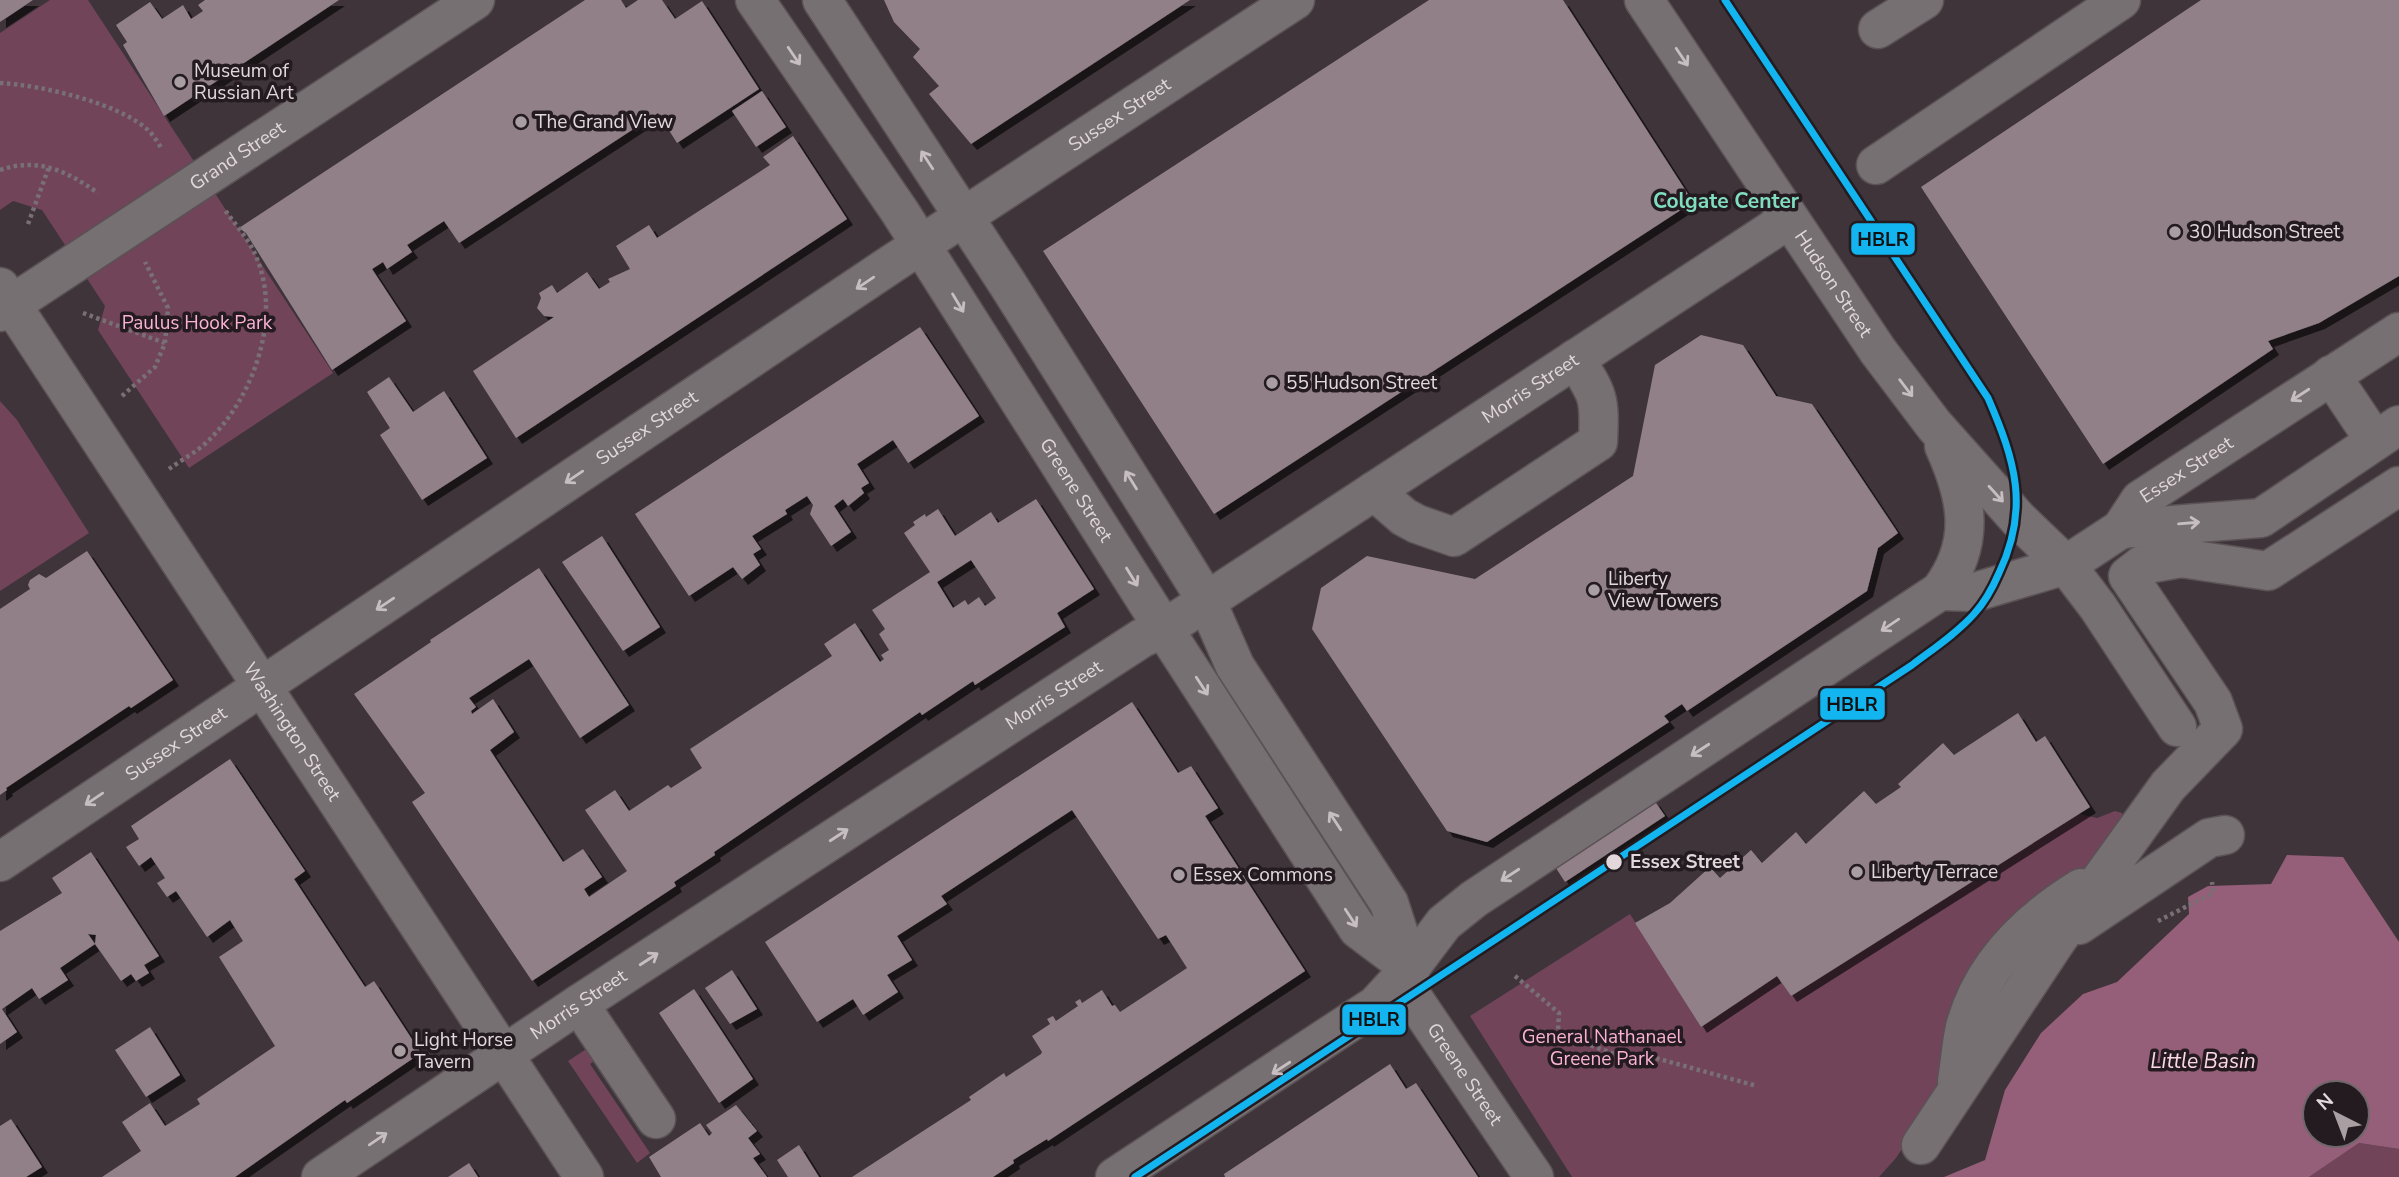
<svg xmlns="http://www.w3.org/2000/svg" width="2399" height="1177" font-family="'Nunito Sans',sans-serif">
<defs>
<filter id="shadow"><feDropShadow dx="6" dy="6" stdDeviation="0" flood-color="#0009"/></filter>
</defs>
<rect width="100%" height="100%" fill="#3e3439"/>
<path fill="#71445a" d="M 50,0 L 88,0 L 333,373 L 189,468 L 98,330 L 105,306 L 42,210 L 13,201 L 0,210 L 0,33 Z
M 0,401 L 17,420 L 89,533 L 0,591 Z
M 2115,811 L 2122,813 L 2123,819 L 1896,1158 L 1879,1177 L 1572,1177 L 1470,1016 L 1630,914 L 1701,1027 L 1777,976 L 1791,996 L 2079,814 L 2097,818 Z
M 594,1044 L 602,1055 L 590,1064 L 650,1153 L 637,1163 L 568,1061 Z
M 2359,1143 L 2399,1149 L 2399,1177 L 2309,1177 Z"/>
<path fill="#955e79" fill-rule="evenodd" d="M 2287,855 L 2343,857 L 2399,942 L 2399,1149 L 2359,1143 L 2309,1177 L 1944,1177 L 1985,1160 L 2005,1090 L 2041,1033 L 2083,994 L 2117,982 L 2189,914 L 2188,897 L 2208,886 L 2271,884 ZM 2357,1093 L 2357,1135 L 2315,1135 L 2315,1093 Z"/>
<path fill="#928089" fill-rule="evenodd" filter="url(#shadow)" d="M 0,0 L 33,0 L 0,22 Z
M 205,0 L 339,0 L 164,116 L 123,45 L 127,42 L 116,25 L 150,2 L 162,19 L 183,5 L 191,19 L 203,11 L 198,5 Z
M 585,0 L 621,0 L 626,8 L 638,0 L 662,0 L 675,19 L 702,1 L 759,89 L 677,143 L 658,113 L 459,243 L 444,221 L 407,245 L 412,252 L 387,269 L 383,262 L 372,269 L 406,321 L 332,370 L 246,233 L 239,228 Z
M 884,0 L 1190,0 L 971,144 L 929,94 L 939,86 L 913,57 L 920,49 L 894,22 Z
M 1429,0 L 1563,0 L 1693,202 L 1214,514 L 1043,251 Z
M 2201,0 L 2399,0 L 2399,276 L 2319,323 L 2268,341 L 2273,349 L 2103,464 L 1921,187 Z
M 762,91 L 786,127 L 756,147 L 732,111 Z
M 793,136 L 847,219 L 516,438 L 473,371 L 554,317 L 544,316 L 537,308 L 541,298 L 539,293 L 552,285 L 557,293 L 587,272 L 599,289 L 610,282 L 608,279 L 630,269 L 616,246 L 649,225 L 657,238 L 770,165 L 763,157 Z
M 920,327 L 979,416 L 908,463 L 893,440 L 857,464 L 869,483 L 861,488 L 864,493 L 848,506 L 843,499 L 834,506 L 851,532 L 831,546 L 810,514 L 813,505 L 807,496 L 785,510 L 787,514 L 752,536 L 761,549 L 753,554 L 760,565 L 742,579 L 733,567 L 689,596 L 635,514 Z
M 1701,335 L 1743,345 L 1776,396 L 1812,404 L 1898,533 L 1878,548 L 1867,591 L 1687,711 L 1682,704 L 1664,716 L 1669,722 L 1487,842 L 1447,831 L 1312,629 L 1321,588 L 1367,556 L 1475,579 L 1633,476 L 1655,365 Z
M 389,377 L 413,412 L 444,391 L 487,458 L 422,500 L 380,435 L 390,428 L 367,392 Z
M 1036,499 L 1094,589 L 1057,613 L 1065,627 L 975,685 L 973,681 L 922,715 L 920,712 L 714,852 L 715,855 L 674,882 L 676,886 L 532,981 L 412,802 L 425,793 L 354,694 L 431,642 L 430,640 L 539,568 L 629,705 L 580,738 L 529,659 L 469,698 L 476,707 L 471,711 L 472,714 L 493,699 L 514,732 L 490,750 L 563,862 L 583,849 L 602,877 L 584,889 L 589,897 L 627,871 L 585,810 L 615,790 L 629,811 L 668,785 L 671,788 L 702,768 L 690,749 L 832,656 L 824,644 L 855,623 L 880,662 L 884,659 L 881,655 L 889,650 L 879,634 L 885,629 L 872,610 L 930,572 L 904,533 L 915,525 L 913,522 L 925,514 L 926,517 L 938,509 L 955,536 L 991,512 L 998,523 ZM 971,560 L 996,598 L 985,606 L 979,597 L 968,605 L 965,600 L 953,608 L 937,582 Z
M 602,536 L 660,627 L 623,651 L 562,562 Z
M 87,551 L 173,680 L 131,708 L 129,706 L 6,788 L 7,790 L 0,795 L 0,609 L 30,589 L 28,585 L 30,580 L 39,574 L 46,578 Z
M 1132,702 L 1178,773 L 1191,766 L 1218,808 L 1205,816 L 1305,971 L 1048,1141 L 1047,1139 L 1013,1160 L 1014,1163 L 993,1177 L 852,1177 L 971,1100 L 969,1097 L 1004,1073 L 1006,1077 L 1041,1054 L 1042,1052 L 1032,1036 L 1050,1024 L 1047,1019 L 1053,1016 L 1056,1021 L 1078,1006 L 1075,1002 L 1080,999 L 1082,1003 L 1102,990 L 1112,1006 L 1115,1005 L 1120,1012 L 1187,968 L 1166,935 L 1158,939 L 1072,810 L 941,896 L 947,904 L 897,936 L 912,960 L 887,975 L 898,992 L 863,1015 L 853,999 L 817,1022 L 765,942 Z
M 2018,713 L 2036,742 L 2045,736 L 2090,807 L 1791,996 L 1777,976 L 1701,1027 L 1635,923 L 1670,903 L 1710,867 L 1720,878 L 1751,850 L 1762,863 L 1796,832 L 1806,844 L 1864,791 L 1876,804 L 1901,787 L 1898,784 L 1943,743 L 1954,755 Z
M 230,759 L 305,871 L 294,879 L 365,987 L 374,981 L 421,1053 L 347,1103 L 345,1100 L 235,1177 L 102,1177 L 141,1151 L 122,1122 L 150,1103 L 165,1126 L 200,1104 L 197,1099 L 275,1046 L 219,957 L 243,941 L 230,920 L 207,937 L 176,891 L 167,897 L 157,883 L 165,878 L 151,857 L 139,866 L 126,847 L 139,839 L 131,826 Z
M 1654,800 L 1665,816 L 1565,882 L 1554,865 Z
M 91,852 L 159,956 L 144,965 L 149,973 L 136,981 L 131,974 L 121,981 L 95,944 L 96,935 L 88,934 L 95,944 L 60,968 L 68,980 L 39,999 L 32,988 L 2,1009 L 17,1032 L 0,1044 L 0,931 L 62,893 L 52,878 Z
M 732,970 L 757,1009 L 730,1024 L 705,988 Z
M 694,989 L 753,1079 L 719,1103 L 659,1013 Z
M 150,1027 L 180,1075 L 146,1097 L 115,1050 Z
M 1390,1064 L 1406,1089 L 1416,1083 L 1478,1177 L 1225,1177 L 1224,1174 Z
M 736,1105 L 757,1131 L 748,1138 L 760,1154 L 753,1158 L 767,1177 L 661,1177 L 649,1157 L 700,1123 L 709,1136 L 712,1133 L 706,1125 Z
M 11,1119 L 42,1167 L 26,1177 L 0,1177 L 0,1126 Z
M 799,1145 L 819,1177 L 788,1177 L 777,1160 Z
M 469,1163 L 478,1177 L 448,1177 Z"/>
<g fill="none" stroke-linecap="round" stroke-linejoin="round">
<g stroke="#5a5255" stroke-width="41">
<g id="minor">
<path id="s1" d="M 755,0 L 900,212 L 1164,629 L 1358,929 L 1410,968"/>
<path id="s2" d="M 822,0 L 1007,283 L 1175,550 L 1206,600 L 1235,666 L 1389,903 L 1410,968 L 1411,995 L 1534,1177"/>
<path id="s3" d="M 1644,0 L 1878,351 L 1934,425 L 2018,519 L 2066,565 L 2098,607 L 2177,727"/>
<path d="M 1878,29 L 1924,0"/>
<path d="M 1876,165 L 2121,0"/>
<path id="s4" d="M 0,287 L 584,1177"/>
<path id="s5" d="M 0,312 L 475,0"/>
<path d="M 2331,375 L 2375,441"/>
<path d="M 1374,491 L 1404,517 L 1417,524 L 1454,537 L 1598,442 C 1600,398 1599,396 1575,359"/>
<path d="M 2121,529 L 2261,518 L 2399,425"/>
<path d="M 1940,591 C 1977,542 1967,497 1944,446"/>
<path id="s6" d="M 0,862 L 893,263 L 1295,0"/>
<path d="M 2079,925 L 2209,838 L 2225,835"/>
<path d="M 579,1004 L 656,1119"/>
<path d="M 1957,1081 C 1960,1063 1961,1044 1965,1027 C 1982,965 2029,920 2081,888"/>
<path d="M 1921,1145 L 2057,940 L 2168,786 L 2223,729 L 2213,702 L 2128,576 L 2142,565 L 2181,558 L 2268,571 L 2399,486"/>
<path id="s7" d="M 321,1177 L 579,1004 L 1142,638 L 1164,629 L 1789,219"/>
<path id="s8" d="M 1115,1177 L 1376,1005 L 1410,968 L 1444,923 L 1474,899 L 1940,591 L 1975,592 L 2066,565 L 2121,529 L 2140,500 L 2399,332"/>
</g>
</g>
<path stroke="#787074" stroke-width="4.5" stroke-dasharray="3.5 3.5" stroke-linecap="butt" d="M 0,83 C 40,85 120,103 149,131 C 154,136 158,143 162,149
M 0,170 C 38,157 67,171 98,193
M 28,224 L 49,167
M 83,313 L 165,343
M 122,396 L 155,367 L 165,343 L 168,308 L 145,262
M 169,469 C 181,460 197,452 208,441 C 256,395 284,311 253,250 C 246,236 234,223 225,210
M 2158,921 L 2213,893 L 2212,882
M 1515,976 L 1559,1013 L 1558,1032 L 1567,1037 L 1640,1063 L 1652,1057 L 1757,1086"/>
<use href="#minor" stroke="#767073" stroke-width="38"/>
<g stroke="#231b1f" stroke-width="12">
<path id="rail-1" d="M 1135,1177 L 1912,665 C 1933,649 1956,634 1974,614 C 1985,602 1993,587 1999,573 C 2030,508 2015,460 1988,398 L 1725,0"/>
</g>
<use href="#rail-1" stroke="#13b5f1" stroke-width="7"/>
</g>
<defs><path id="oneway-shaft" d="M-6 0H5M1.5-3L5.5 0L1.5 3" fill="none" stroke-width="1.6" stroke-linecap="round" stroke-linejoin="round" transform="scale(1.75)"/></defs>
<g stroke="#c7bec2">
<use href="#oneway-shaft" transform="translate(794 56) rotate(56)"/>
<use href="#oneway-shaft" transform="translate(1682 57) rotate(56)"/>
<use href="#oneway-shaft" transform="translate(927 160) rotate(-123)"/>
<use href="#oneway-shaft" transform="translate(865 283) rotate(146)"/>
<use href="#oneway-shaft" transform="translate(958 303) rotate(59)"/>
<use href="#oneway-shaft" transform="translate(1906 388) rotate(53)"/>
<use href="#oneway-shaft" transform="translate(2300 395) rotate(147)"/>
<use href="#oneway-shaft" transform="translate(574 477) rotate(146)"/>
<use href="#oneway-shaft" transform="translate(1131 480) rotate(-122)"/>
<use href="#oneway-shaft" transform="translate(1996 494) rotate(48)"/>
<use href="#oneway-shaft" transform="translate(2189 523) rotate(-5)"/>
<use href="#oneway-shaft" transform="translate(1132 577) rotate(58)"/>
<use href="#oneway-shaft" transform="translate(385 604) rotate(146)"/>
<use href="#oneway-shaft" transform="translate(1890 625) rotate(146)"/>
<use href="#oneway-shaft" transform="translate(1202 686) rotate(57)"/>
<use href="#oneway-shaft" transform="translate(1700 750) rotate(147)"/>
<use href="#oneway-shaft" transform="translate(94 799) rotate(146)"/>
<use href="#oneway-shaft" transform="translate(1335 821) rotate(-123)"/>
<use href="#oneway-shaft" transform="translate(839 835) rotate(-33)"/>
<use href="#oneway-shaft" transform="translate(1510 875) rotate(147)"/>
<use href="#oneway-shaft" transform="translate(1351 918) rotate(57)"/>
<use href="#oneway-shaft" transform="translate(649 959) rotate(-33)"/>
<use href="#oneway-shaft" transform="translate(1281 1068) rotate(147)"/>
<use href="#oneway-shaft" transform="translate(378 1139) rotate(-34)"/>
</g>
<g fill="#a99fa3" stroke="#231b1f" stroke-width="2.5">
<circle cx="180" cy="82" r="7"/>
<circle cx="521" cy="122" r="7"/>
<circle cx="2175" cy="232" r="7"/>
<circle cx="1272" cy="383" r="7"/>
<circle cx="1594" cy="590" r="7"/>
<circle cx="1857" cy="872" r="7"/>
<circle cx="1179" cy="875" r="7"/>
<circle cx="400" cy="1051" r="7"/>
</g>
<circle fill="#e2d8dc" stroke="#231b1f" stroke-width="2.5" cx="1614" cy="862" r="9"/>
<g text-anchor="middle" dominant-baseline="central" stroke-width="7" stroke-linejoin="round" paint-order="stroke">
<g font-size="19" fill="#e2d8dc" stroke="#231b1f" text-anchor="start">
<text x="194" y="71">Museum of<tspan x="194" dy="22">Russian Art</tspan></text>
<text x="535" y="122">The Grand View</text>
<text x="2189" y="232">30 Hudson Street</text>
<text x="1286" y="383">55 Hudson Street</text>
<text x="1608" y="579">Liberty<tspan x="1608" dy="22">View Towers</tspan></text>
<text x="1871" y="872">Liberty Terrace</text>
<text x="1193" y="875">Essex Commons</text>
<text x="414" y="1040">Light Horse<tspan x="414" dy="22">Tavern</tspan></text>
</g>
<g font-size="19" fill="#e2d8dc" stroke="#231b1f">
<text stroke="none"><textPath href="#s6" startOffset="1346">Sussex Street</textPath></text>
<text stroke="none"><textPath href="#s5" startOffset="284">Grand Street</textPath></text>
<text stroke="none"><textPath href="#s3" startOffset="341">Hudson Street</textPath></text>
<text stroke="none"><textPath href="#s7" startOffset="1444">Morris Street</textPath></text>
<text stroke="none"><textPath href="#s6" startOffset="779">Sussex Street</textPath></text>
<text stroke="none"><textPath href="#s8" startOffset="1302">Essex Street</textPath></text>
<text stroke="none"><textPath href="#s1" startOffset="586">Greene Street</textPath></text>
<text stroke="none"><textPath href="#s7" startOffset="877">Morris Street</textPath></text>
<text stroke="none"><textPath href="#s4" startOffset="532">Washington Street</textPath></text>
<text stroke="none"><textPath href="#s6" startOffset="212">Sussex Street</textPath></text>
<text stroke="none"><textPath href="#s7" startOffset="310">Morris Street</textPath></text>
<text stroke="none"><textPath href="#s2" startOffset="1258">Greene Street</textPath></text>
</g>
<g font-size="19" fill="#fbb2d4" stroke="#231b1f">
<text x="197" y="323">Paulus Hook Park</text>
<text x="1602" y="1037">General Nathanael<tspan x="1602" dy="22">Greene Park</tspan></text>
</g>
<g font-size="19" font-weight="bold" fill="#e2d8dc" stroke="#231b1f" text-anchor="start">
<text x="1630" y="862">Essex Street</text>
</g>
<g font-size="21" font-weight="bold" fill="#80ddbe" stroke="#231b1f">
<text x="1726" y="201">Colgate Center</text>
</g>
<g font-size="21" font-style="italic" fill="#fcd7e7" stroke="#231b1f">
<text x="2203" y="1061">Little Basin</text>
</g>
</g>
<g stroke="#231b1f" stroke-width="2.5">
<rect x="1850" y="222" width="66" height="34" rx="7" fill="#13b5f1"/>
<rect x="1819" y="687" width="67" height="34" rx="7" fill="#13b5f1"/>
<rect x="1341" y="1003" width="66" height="33" rx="7" fill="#13b5f1"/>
</g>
<g font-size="19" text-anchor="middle" font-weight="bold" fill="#111">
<text x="1883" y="246">HBLR</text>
<text x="1852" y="711">HBLR</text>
<text x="1374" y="1026">HBLR</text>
</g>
<g transform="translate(2336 1114) rotate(318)"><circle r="33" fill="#231b1f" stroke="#6f676b" stroke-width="2"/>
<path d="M0-5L12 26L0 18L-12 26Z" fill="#a99fa3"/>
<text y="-10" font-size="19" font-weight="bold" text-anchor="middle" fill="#e2d8dc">N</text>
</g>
</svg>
